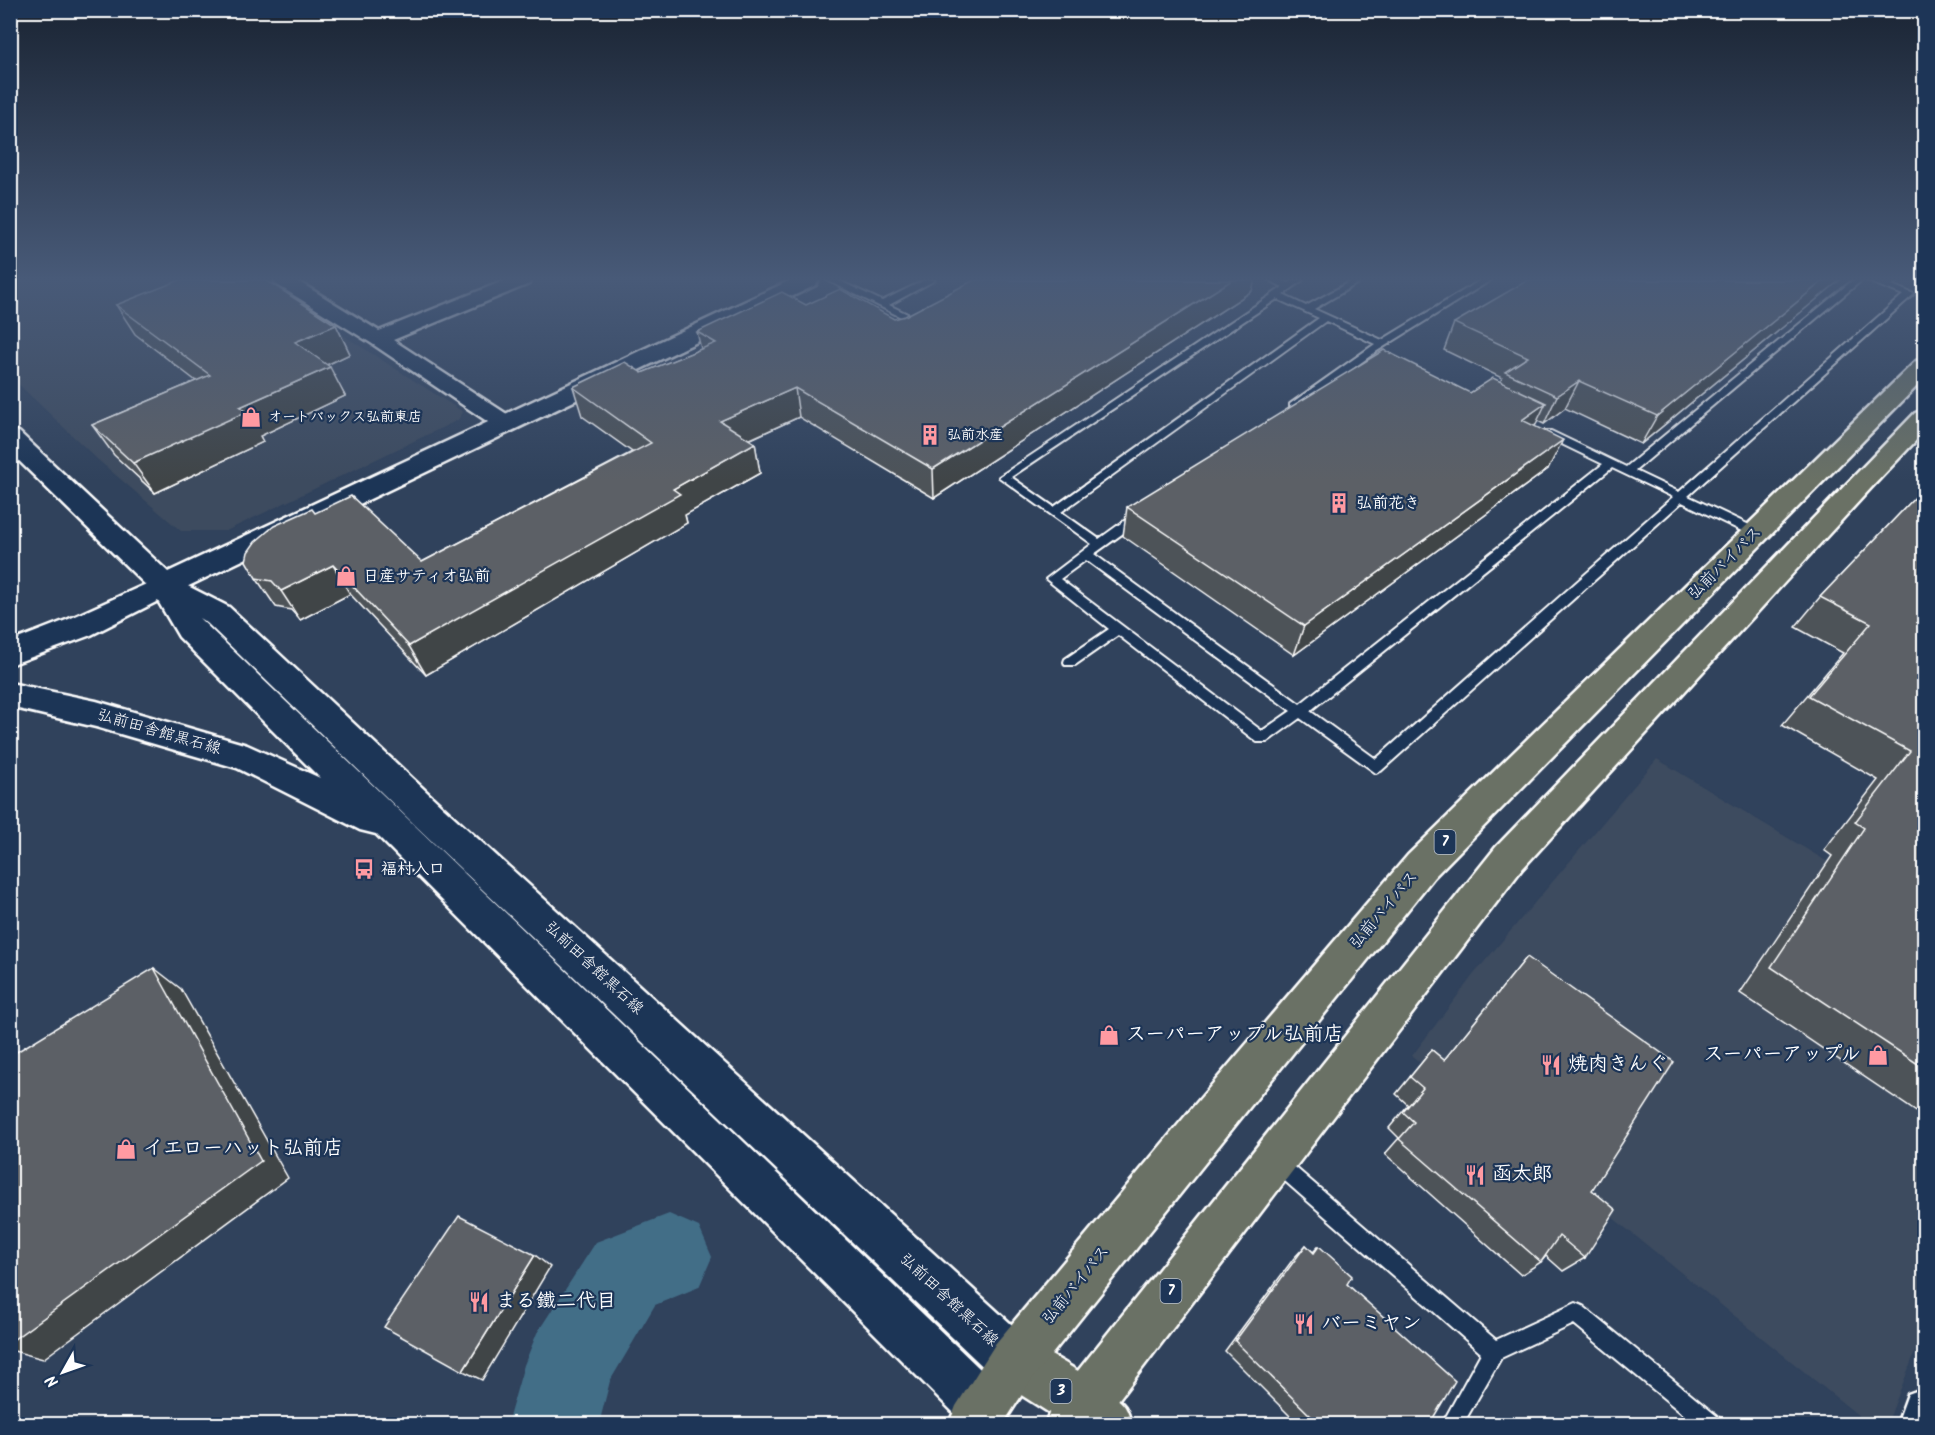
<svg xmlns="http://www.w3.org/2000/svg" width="1935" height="1435" font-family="Kalam,'Klee One',sans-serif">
<rect width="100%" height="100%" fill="#30425c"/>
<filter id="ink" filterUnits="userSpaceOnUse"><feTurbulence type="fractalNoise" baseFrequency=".0167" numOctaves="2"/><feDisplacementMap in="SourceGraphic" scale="12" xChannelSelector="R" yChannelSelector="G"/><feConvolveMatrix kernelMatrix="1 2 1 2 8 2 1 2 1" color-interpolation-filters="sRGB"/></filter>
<g filter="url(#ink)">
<path fill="#3d4b5f" d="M 10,280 L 257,280 L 463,412 L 458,420 L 226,531 L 181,531 L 97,459 L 11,377 Z
M 1657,759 L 1924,920 L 1924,1329 L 1887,1424 L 1869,1424 L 1412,1056 L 1474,974 Z"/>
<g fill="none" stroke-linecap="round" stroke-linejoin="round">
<path fill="#426e87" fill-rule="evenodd" d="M 669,1214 L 699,1227 L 712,1257 L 699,1287 L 655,1305 L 610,1381 L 599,1424 L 507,1424 L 524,1365 L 537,1333 L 596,1242 Z"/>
<g stroke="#fff" stroke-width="4">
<path id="service" d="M 827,280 L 838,280 L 882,301 L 925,280 L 935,280 L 889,305 L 924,322 L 924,326 L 921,327 Z
M 1269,280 L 1281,280 L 1289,283 L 1293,280 L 1303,280 L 1283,295 L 1306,306 L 1353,280 L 1363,280 L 1314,309 L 1382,340 L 1481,280 L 1491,280 L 1377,351 L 1298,408 L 1290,408 L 1290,404 L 1375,344 L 1326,321 L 1061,512 L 1099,539 L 1135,513 L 1143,513 L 1143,519 L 1094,554 L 1300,704 L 1603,464 L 1543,435 L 1543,431 L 1551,431 L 1626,467 L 1853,280 L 1862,280 L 1635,471 L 1679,492 L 1903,295 L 1865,280 L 1877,280 L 1884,283 L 1889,280 L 1899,280 L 1892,285 L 1914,294 L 1688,496 L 1760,530 L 1762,533 L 1760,536 L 1752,536 L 1682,502 L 1381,771 L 1376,773 L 1300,718 L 1267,742 L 1257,742 L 1118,635 L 1075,665 L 1065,665 L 1064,662 L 1065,659 L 1109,629 L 1046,579 L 1092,544 L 999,477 L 1283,287 ZM 1277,299 L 1319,318 L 1054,507 L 1011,477 ZM 1612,468 L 1673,497 L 1376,759 L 1310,711 ZM 1086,560 L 1291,711 L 1262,731 L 1060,579 Z
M 1276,1153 L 1282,1156 L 1496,1340 L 1576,1303 L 1583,1306 L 1718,1417 L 1721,1424 L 1695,1424 L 1574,1324 L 1501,1358 L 1463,1424 L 1442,1424 L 1481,1353 L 1270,1168 L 1267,1162 L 1270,1156 Z"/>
</g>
<g stroke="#fff" stroke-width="5">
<path id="minor" d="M 274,280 L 296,280 L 379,331 L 506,280 L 531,280 L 529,284 L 393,340 L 513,418 L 516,423 L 513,428 L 505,430 L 497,428 L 371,343 L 276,284 Z
M 1924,1388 L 1924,1424 L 1897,1424 L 1908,1394 Z"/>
</g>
<g stroke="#fff" stroke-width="5">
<path id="tertiary" d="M 791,280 L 819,280 L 816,285 L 174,593 L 164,596 L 154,593 L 10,452 L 10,429 L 19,432 L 168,572 Z"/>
</g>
<g stroke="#fff" stroke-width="5">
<path id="secondary" d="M 164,576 L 174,579 L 229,607 L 444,808 L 1032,1343 L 1039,1361 L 1032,1379 L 1014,1386 L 996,1379 L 418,828 L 207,623 L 199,618 L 1003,1391 L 1010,1409 L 1004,1424 L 965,1424 L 376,834 L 360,830 L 237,768 L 96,727 L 10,707 L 10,683 L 96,701 L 247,745 L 320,778 L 179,637 L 158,601 L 91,635 L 10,665 L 10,642 L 69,619 Z"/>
</g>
<g stroke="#fff" stroke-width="5">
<path id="primary" d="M 1014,1336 C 1036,1345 1113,1389 1125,1407 C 1128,1412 1130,1419 1131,1424 L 1067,1424 L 996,1379 L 989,1361 L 996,1343 Z"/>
</g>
<g stroke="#fff" stroke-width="5">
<path id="trunk" d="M 1924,359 L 1924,379 L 1434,877 L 1032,1379 L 1003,1424 L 949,1424 L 956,1406 L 996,1343 L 1193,1107 L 1408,855 L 1916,361 Z
M 1924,410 L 1924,432 L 1871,488 L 1522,869 L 1100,1424 L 1045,1424 L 1052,1406 L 1065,1387 L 1496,847 L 1915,413 Z"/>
</g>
<use href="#service" fill="#1d3557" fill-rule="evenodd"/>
<use href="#minor" fill="#1d3557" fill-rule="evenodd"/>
<use href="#tertiary" fill="#1d3557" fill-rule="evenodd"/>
<use href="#secondary" fill="#1d3557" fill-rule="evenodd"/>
<use href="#primary" fill="#6b7165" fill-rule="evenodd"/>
<use href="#trunk" fill="#6b7165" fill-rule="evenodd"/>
</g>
<path fill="#4e5358" stroke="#fff" stroke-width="1.5" d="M 1840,280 L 1641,444 L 1565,408 L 1544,424 L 1538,421 L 1535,426 L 1548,469 L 1294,655 L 1123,536 L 1127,507 L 1470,393 L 1500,382 L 1502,378 L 1444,350 L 1454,323 Z
M 1252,291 L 934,498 L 799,417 L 749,440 L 755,443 L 760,473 L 685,515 L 687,523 L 426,675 L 350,594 L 300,620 L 291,610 L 276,607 L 256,578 L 315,513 L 422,562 L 632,452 L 582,416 L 573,387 L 642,373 L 701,349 L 697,332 L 806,305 L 894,319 Z
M 116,305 L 336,325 L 350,354 L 327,365 L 345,396 L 260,436 L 263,442 L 155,493 L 114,455 L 92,425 L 196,381 L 135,334 Z
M 1924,488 L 1924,1117 L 1740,993 L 1832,856 L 1824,850 L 1878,780 L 1782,725 L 1843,653 L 1795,627 L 1820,597 Z
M 1527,957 L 1592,1190 L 1585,1258 L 1563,1271 L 1546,1256 L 1541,1262 L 1521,1275 L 1385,1154 L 1399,1138 L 1389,1128 L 1408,1105 L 1396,1094 L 1432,1050 L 1444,1060 Z
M 1306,1245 L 1313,1252 L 1319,1246 L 1347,1284 L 1429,1425 L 1299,1425 L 1225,1351 L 1294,1258 Z"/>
<path fill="#404447" stroke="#fff" stroke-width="1.5" d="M 10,280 L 20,280 L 10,283 Z
M 1232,280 L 1255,280 L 1252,291 L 934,498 L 933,469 Z
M 1824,280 L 1840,280 L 1641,444 L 1657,416 Z
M 336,325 L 350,354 L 311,372 L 295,342 Z
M 330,367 L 345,396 L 260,436 L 263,442 L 155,493 L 133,463 L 240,407 Z
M 1579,381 L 1565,408 L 1544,424 L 1557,396 Z
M 795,388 L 799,417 L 726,450 L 720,421 Z
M 1546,403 L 1532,432 L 1522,420 Z
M 1563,440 L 1548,469 L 1294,655 L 1304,626 Z
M 755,443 L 760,473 L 685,515 L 687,523 L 426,675 L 409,646 L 673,489 Z
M 333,565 L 350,594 L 300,620 L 281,591 Z
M 154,968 L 181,989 L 288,1178 L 43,1359 L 10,1350 L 10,1342 Z
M 535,1255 L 550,1267 L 482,1380 L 463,1371 Z"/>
<path fill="#5b6166" stroke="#fff" stroke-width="1.5" d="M 180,280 L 266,280 L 336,325 L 295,342 L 330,367 L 240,407 L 246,412 L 133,463 L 92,425 L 210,375 L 116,305 Z
M 974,280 L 1232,280 L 933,469 L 795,388 L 720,421 L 755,443 L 673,489 L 680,494 L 409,646 L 333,565 L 281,591 L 272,581 L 256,578 L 246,561 L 248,552 L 255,542 L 274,526 L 312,509 L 315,513 L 351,496 L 422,562 L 651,443 L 573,387 L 625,362 L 642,373 L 716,343 L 697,332 L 782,292 L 806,305 L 840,289 L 894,319 L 905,316 Z
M 1528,280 L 1824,280 L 1657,416 L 1579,381 L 1557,396 L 1505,372 L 1528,357 L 1454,323 Z
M 1384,350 L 1470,393 L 1493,378 L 1546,403 L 1522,420 L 1563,440 L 1304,626 L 1127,507 Z
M 1924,488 L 1924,1068 L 1771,967 L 1864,828 L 1855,822 L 1910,751 L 1809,696 L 1871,623 L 1820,597 Z
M 1527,957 L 1674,1062 L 1592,1190 L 1616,1210 L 1585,1258 L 1559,1236 L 1541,1262 L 1399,1139 L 1414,1122 L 1403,1112 L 1423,1088 L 1410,1077 L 1432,1050 L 1444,1060 Z
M 154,968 L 261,1161 L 10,1342 L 10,1056 Z
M 459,1216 L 535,1255 L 463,1371 L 384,1327 Z
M 1306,1245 L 1314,1253 L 1319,1246 L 1352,1276 L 1347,1284 L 1455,1381 L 1429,1425 L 1320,1425 L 1235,1341 Z"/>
</g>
<linearGradient id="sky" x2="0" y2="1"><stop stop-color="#1a2433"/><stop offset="0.58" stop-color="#485a78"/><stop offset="1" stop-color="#485a78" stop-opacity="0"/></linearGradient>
<rect width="1935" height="481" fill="url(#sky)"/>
<defs>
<g id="shop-bare" transform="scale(1.62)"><path d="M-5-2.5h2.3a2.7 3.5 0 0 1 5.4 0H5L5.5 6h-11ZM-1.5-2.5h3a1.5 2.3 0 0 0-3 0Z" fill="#ff9aa2" stroke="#1d3557" stroke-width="2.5" paint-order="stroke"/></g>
<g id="building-bare" transform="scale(1.62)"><path d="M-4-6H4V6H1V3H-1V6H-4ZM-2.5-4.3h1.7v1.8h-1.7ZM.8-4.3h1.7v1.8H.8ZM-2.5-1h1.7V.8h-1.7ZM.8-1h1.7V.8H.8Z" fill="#ff9aa2" stroke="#1d3557" stroke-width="2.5" paint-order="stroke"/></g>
<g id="bus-bare" transform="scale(1.62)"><path d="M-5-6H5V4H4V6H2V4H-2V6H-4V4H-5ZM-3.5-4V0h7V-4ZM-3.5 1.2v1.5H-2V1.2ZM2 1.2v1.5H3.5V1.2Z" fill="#ff9aa2" stroke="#1d3557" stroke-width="2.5" paint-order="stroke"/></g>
<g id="restaurant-bare" transform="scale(1.62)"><path d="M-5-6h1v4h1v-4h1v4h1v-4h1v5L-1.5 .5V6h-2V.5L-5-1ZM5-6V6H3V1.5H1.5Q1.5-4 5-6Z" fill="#ff9aa2" stroke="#1d3557" stroke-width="2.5" paint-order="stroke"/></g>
</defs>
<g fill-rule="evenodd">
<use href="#shop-bare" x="251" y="417"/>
<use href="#building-bare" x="930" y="435"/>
<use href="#building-bare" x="1339" y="503"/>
<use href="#shop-bare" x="346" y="576"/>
<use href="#bus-bare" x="364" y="869"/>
<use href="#shop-bare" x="1109" y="1035"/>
<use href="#shop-bare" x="1878" y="1055"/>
<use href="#restaurant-bare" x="1551" y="1065"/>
<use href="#shop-bare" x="126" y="1149"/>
<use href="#restaurant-bare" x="1475" y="1175"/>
<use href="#restaurant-bare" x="479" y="1302"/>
<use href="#restaurant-bare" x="1304" y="1324"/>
</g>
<g text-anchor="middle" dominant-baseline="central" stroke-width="4.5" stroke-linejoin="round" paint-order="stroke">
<g font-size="14" font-weight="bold" fill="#fff" stroke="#1d3557" text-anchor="start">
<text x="268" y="417">オートバックス弘前東店</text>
<text x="947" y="435">弘前水産</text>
</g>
<g fill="#1d3557" stroke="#bbc2cd" stroke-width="1.5">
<rect x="1434.5" y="830" width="21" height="24" rx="4.5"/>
<rect x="1160.5" y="1279" width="21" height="24" rx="4.5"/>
<rect x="1050.5" y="1379" width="21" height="24" rx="4.5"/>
</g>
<g font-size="15" font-weight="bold" fill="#fff">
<text x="1445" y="842">7</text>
<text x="1171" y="1291">7</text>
<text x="1061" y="1391">3</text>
</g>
<g font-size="16" font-weight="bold" fill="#fff" stroke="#1d3557" text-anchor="start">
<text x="1356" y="503">弘前花き</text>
<text x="363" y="576">日産サティオ弘前</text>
<text x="381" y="869">福村入口</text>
</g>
<g font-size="16" fill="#fff" stroke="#1d3557">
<text transform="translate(1725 563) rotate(-45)">弘前バイパス</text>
<text transform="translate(159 732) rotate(16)">弘前田舎館黒石線</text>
<text transform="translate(1384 910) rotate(-50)">弘前バイパス</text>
<text transform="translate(594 968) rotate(43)">弘前田舎館黒石線</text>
<text transform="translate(1076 1285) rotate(-51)">弘前バイパス</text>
<text transform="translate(949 1300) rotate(43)">弘前田舎館黒石線</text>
</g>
<g font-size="20" font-weight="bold" fill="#fff" stroke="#1d3557" text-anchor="start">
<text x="1126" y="1035">スーパーアップル弘前店</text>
<text x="1861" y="1055" text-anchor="end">スーパーアップル</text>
<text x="1568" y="1065">焼肉きんぐ</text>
<text x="143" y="1149">イエローハット弘前店</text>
<text x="1492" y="1175">函太郎</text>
<text x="496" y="1302">まる鐵二代目</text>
<text x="1321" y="1324">バーミヤン</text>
</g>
</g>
<rect width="1935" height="1435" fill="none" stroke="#1d3557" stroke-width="36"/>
<rect x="18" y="18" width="1899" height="1399" fill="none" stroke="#fff" stroke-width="2" filter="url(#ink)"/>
<g transform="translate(63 1372) rotate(230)" stroke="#1d3557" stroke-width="4.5" paint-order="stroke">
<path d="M0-4.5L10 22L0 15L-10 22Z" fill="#ffffff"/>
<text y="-9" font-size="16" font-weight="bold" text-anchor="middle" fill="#ffffff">N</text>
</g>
</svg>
